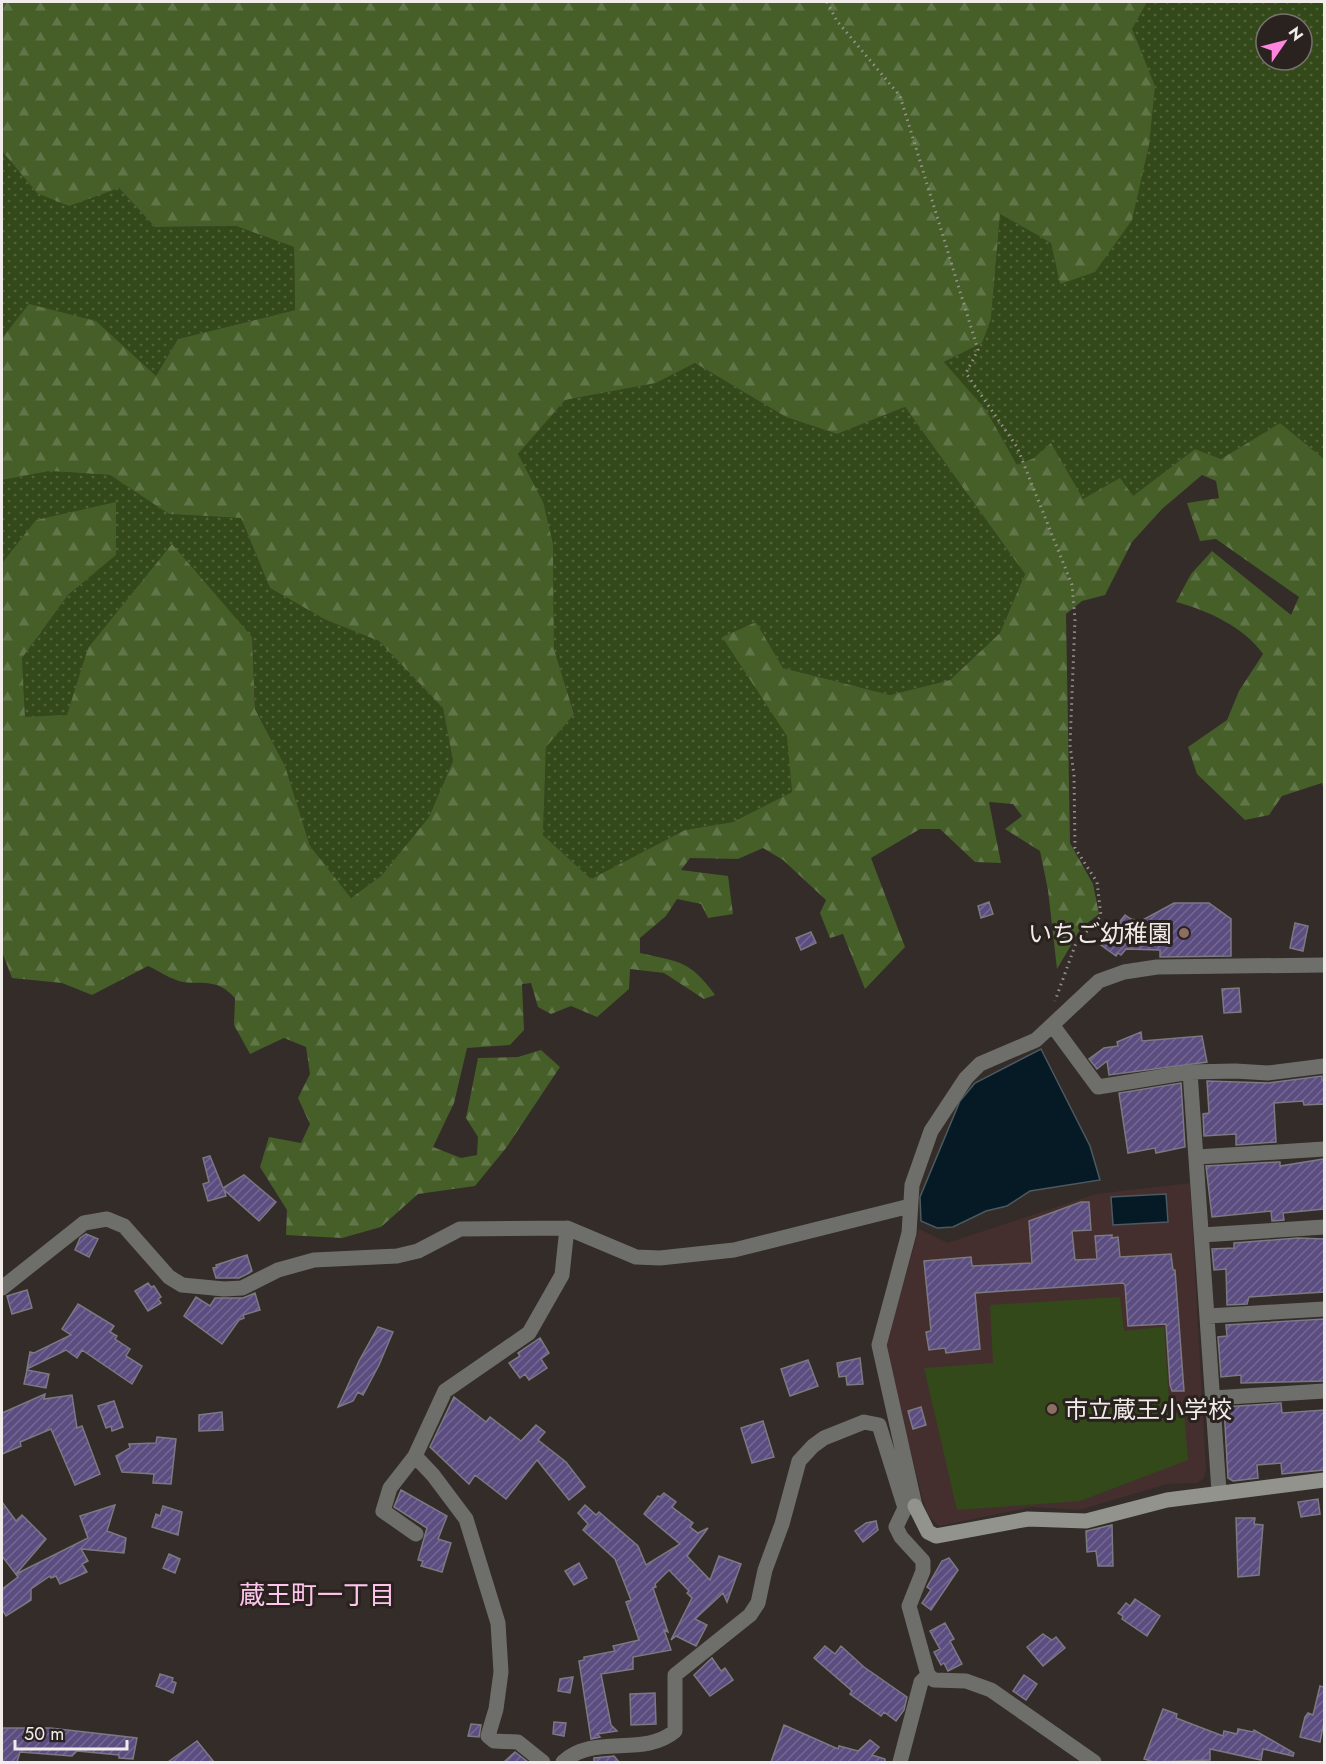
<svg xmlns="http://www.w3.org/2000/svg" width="1326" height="1764" font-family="Jost,'Noto Sans JP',sans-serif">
<defs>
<pattern id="grass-dots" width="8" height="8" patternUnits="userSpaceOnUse" patternTransform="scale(1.5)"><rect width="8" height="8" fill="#34491a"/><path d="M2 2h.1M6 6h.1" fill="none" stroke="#52633b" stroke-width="1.8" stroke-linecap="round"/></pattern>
<pattern id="forest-firs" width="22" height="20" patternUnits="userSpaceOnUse" patternTransform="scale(1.5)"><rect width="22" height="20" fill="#465f29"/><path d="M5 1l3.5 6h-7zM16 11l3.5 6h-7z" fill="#617648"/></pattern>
<pattern id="building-hatch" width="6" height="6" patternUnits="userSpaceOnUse" patternTransform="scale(1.5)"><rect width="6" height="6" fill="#5c4d81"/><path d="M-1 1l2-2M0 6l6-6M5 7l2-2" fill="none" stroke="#746793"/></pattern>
</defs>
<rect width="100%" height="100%" fill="#332c28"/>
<path fill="#442f2e" d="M 1190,1183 L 1206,1470 L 1204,1478 L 1197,1483 L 1167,1484 L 1079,1510 L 1032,1507 L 939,1526 L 928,1515 L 923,1501 L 885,1348 L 919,1229 L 947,1243 L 1096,1194 Z"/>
<path fill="url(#grass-dots)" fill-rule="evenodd" d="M 1147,2 L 1324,2 L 1324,459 L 1280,423 L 1221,459 L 1195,449 L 1133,497 L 1083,499 L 1034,458 L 1017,465 L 986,410 L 944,362 L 982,343 L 991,319 L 1000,214 L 1051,243 L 1060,284 L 1155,86 L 1131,29 ZM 1266,24 L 1302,24 L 1302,60 L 1266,60 Z
M 2,151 L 37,193 L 119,188 L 155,227 L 236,226 L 294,247 L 295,310 L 178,339 L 156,377 L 96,321 L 29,305 L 2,338 Z
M 695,363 L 786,417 L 837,434 L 905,407 L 1025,574 L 1000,633 L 950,680 L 890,695 L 783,668 L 756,622 L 722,637 L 788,736 L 792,792 L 733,822 L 685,830 L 591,879 L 543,835 L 546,747 L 574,713 L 554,649 L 553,544 L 518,454 L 565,400 L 656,383 Z
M 50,471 L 110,475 L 169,514 L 241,518 L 270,588 L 326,620 L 379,641 L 443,708 L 453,761 L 429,817 L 381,876 L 351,898 L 310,846 L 285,766 L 255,708 L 252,637 L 88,648 L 68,715 L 25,718 L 22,658 L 68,595 L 116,555 L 116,503 L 36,520 L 2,563 L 2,480 Z"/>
<path fill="url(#forest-firs)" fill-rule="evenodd" d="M 2,2 L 1147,2 L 1132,29 L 1155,86 L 1149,145 L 1132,220 L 1095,272 L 1060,284 L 1051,243 L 1000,214 L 991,319 L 982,343 L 944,362 L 986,410 L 1017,465 L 1034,458 L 1051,443 L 1083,499 L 1120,478 L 1133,496 L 1195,449 L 1221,459 L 1280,423 L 1324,459 L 1324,790 L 1322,783 L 1282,796 L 1269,815 L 1245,820 L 1197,774 L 1188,747 L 1227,720 L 1239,691 L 1263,654 C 1244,627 1207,610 1176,602 L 1191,574 L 1212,551 L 1291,615 L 1299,597 L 1216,539 L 1200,541 L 1187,503 L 1219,498 L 1216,481 L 1202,475 L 1162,509 L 1132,542 L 1105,595 L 1082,601 L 1066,614 L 1070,843 L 1093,884 L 1099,914 L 1081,928 L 1057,969 L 1048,890 L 1040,851 L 1005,829 L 1022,816 L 1013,804 L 989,802 L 1001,863 L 975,862 L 940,829 L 920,829 L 871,858 L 905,947 L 865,989 L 843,934 L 830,938 L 820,913 L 826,900 L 783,860 L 763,848 L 738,859 L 690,858 L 681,870 L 728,876 L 733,914 L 708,918 L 701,904 L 677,899 L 666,916 L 640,938 L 640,953 C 679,962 690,960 715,995 L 704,999 L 664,973 L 630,969 L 629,989 L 597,1017 L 571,1006 L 551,1014 L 538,1007 L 531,983 L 522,984 L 524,1030 L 510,1045 L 467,1048 L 454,1103 L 433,1147 L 461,1158 L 477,1155 L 478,1137 L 466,1118 L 478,1058 L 518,1057 L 541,1050 L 560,1067 L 506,1148 L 475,1186 L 418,1194 L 381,1227 L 342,1238 L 286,1235 L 287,1210 L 260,1167 L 269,1137 L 301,1143 L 310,1124 L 298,1098 L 310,1074 L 306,1047 L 284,1038 L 250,1054 L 234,1025 L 235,998 C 216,978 207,985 183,982 C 172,980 159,971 148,966 L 92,995 L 62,983 L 12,978 L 2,952 L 2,563 L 36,520 L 116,502 L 116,555 L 68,595 L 22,658 L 25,717 L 67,715 L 88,648 L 172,544 L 252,637 L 255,709 L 285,766 L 310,846 L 351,898 L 381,876 L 429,817 L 453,761 L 443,708 L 379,641 L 326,620 L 270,588 L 241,518 L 169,514 L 110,475 L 50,471 L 2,480 L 2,338 L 29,304 L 96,321 L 156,376 L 178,339 L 295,310 L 294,247 L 236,226 L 155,227 L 119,188 L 69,206 L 37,193 L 2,151 ZM 695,363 L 786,417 L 837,434 L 905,407 L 1025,574 L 1000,633 L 950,680 L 890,695 L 783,668 L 756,622 L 722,637 L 787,736 L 792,792 L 733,822 L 685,830 L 591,879 L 543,835 L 546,747 L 574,714 L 554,649 L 553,544 L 543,502 L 518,454 L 565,400 L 656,383 Z"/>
<path fill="#34491a" d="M 1120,1297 L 1124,1331 L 1164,1327 L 1170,1414 L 1184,1413 L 1188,1460 L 1080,1501 L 957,1510 L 924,1368 L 993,1363 L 990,1305 Z"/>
<path fill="#061a25" stroke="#4c5960" stroke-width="1.5" d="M 1041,1049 L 1090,1146 L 1100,1180 L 1030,1191 L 1007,1206 L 986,1211 L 953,1227 L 937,1228 L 921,1221 L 920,1197 L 960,1101 L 975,1083 Z
M 1166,1194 L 1168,1222 L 1113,1225 L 1111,1197 Z"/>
<path fill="url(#building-hatch)" stroke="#7b7982" stroke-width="1.5" d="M 989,902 L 993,914 L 981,918 L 978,906 Z
M 1174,903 L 1209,903 L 1231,919 L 1231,956 L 1160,957 L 1160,950 L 1126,949 L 1121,955 L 1118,953 L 1116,956 L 1101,945 L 1125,915 L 1131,919 L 1141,921 Z
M 1295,923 L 1308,926 L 1303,951 L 1290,948 Z
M 811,932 L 816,943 L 801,950 L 796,938 Z
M 1239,988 L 1241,1012 L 1224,1013 L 1222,989 Z
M 1141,1032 L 1142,1041 L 1202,1036 L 1207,1062 L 1109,1075 L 1107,1061 L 1097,1069 L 1089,1059 L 1104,1048 L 1118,1046 L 1117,1042 Z
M 1322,1076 L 1322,1080 L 1324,1080 L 1324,1104 L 1304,1105 L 1303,1101 L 1274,1103 L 1276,1142 L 1236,1145 L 1236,1134 L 1204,1136 L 1203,1114 L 1209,1113 L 1207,1081 L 1269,1083 Z
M 1181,1083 L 1185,1147 L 1156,1153 L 1155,1148 L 1128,1153 L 1119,1093 Z
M 210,1156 L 223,1188 L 244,1175 L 276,1202 L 259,1221 L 224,1190 L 226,1196 L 208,1201 L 203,1184 L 209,1182 L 203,1158 Z
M 1324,1159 L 1324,1209 L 1283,1213 L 1284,1220 L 1272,1221 L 1271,1211 L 1212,1217 L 1206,1166 L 1277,1162 L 1280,1162 L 1280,1166 Z
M 1081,1202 L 1089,1202 L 1091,1230 L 1072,1231 L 1075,1260 L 1097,1259 L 1095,1236 L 1112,1235 L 1112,1238 L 1118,1237 L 1120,1257 L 1171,1254 L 1173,1270 L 1175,1270 L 1184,1391 L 1172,1391 L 1170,1385 L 1166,1324 L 1128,1326 L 1125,1285 L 1123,1283 L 975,1293 L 980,1349 L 946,1353 L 945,1348 L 929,1350 L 926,1332 L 931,1331 L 924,1261 L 971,1257 L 972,1266 L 1032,1263 L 1029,1221 Z
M 86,1234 L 98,1239 L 89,1257 L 75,1250 L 80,1238 Z
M 1298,1238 L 1324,1239 L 1324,1292 L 1249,1297 L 1247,1304 L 1227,1305 L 1226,1269 L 1214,1270 L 1212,1249 L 1234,1248 L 1234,1243 Z
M 247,1255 L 252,1271 L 249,1273 L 239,1278 L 216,1278 L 213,1268 L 217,1267 L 216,1265 Z
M 148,1283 L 151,1287 L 154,1286 L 161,1297 L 158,1299 L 161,1303 L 148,1311 L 135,1291 Z
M 27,1290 L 32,1308 L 12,1314 L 7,1296 Z
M 255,1293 L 260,1310 L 243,1315 L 244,1318 L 239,1320 L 222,1344 L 184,1316 L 196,1297 L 210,1306 L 215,1298 L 243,1298 Z
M 78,1304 L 114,1326 L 110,1332 L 117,1336 L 115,1339 L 130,1349 L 126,1356 L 142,1366 L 132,1384 L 82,1350 L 77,1358 L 66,1350 L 27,1369 L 30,1352 L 34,1353 L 71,1335 L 62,1329 Z
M 1324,1319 L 1324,1381 L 1241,1383 L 1241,1375 L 1221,1377 L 1218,1337 L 1227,1336 L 1226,1325 Z
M 378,1327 L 393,1332 L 379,1365 L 363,1395 L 358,1392 L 353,1401 L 338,1407 L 359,1361 Z
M 540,1338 L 549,1353 L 541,1359 L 547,1368 L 529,1380 L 525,1374 L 520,1378 L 509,1363 L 520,1356 L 518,1353 Z
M 860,1358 L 863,1384 L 847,1385 L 846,1376 L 839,1377 L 837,1363 Z
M 808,1360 L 818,1386 L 790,1396 L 781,1369 Z
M 27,1370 L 49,1374 L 46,1388 L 24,1384 Z
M 45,1394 L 44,1399 L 72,1395 L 77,1428 L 82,1426 L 100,1474 L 75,1485 L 51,1429 L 20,1442 L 21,1446 L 2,1454 L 2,1413 Z
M 454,1397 L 486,1422 L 490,1417 L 521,1441 L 536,1425 L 545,1432 L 538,1440 L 566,1462 L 585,1487 L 569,1500 L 537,1460 L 506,1499 L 475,1475 L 469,1484 L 430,1447 Z
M 114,1401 L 123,1427 L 112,1431 L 111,1426 L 106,1428 L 98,1406 Z
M 1281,1403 L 1282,1413 L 1324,1410 L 1324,1470 L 1282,1474 L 1281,1463 L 1257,1465 L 1258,1478 L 1233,1481 L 1228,1478 L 1224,1407 Z
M 921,1407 L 926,1425 L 913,1429 L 908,1411 Z
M 222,1412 L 223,1430 L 199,1431 L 199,1415 Z
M 763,1421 L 774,1457 L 752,1463 L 741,1428 Z
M 157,1437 L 176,1439 L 171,1484 L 153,1483 L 154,1474 L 122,1472 L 116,1456 L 130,1448 L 129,1444 L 156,1443 Z
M 401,1490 L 447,1516 L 438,1539 L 451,1543 L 442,1572 L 421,1566 L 423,1561 L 418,1560 L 427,1528 L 394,1507 Z
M 664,1493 L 676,1502 L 672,1507 L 693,1523 L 690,1527 L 698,1533 L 708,1528 L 687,1556 L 710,1580 L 719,1556 L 741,1564 L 727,1602 L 723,1593 L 695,1619 L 707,1625 L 696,1646 L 676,1636 L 671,1640 L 692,1598 L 687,1593 L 689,1591 L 669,1570 L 655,1584 L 656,1587 L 653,1588 L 668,1632 L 664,1630 L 671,1650 L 633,1657 L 633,1669 L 601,1674 L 611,1725 L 617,1731 L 597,1734 L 600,1737 L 591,1739 L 579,1661 L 584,1660 L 584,1657 L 615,1651 L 613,1646 L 639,1640 L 626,1602 L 631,1600 L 615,1559 L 583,1530 L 588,1524 L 578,1513 L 585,1505 L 596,1515 L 599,1512 L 638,1546 L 646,1565 L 680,1544 L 644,1514 L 658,1496 L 660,1497 Z
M 1318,1499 L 1320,1514 L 1301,1517 L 1298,1502 Z
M 2,1502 L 16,1521 L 22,1515 L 46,1539 L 16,1574 L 88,1538 L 80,1516 L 115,1505 L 107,1531 L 126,1538 L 124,1553 L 81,1549 L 88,1561 L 82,1564 L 87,1572 L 60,1584 L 56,1576 L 51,1578 L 50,1576 L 31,1589 L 31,1600 L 6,1616 L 2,1609 L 2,1589 L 18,1577 L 2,1556 Z
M 163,1506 L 182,1512 L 178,1535 L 152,1527 L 156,1514 L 160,1516 Z
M 1236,1518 L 1255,1518 L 1254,1524 L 1263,1525 L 1259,1575 L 1238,1577 Z
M 876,1521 L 878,1530 L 863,1542 L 855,1531 L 866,1523 Z
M 1112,1525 L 1113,1566 L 1098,1566 L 1096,1551 L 1087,1552 L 1086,1531 Z
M 169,1554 L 180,1559 L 175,1573 L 163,1568 Z
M 949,1558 L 958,1570 L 931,1610 L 922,1603 L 931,1590 L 927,1587 L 942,1561 Z
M 579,1563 L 587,1578 L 574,1585 L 565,1571 Z
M 1135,1599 L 1160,1616 L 1147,1636 L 1122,1619 L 1123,1616 L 1118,1613 L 1126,1603 L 1130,1606 Z
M 945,1623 L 954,1639 L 950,1641 L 962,1664 L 948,1671 L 944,1663 L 941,1665 L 934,1652 L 940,1649 L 930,1631 Z
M 1043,1634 L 1052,1640 L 1056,1637 L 1065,1648 L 1043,1666 L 1027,1647 Z
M 825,1646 L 835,1654 L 841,1646 L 864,1667 L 907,1697 L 904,1710 L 896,1721 L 884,1712 L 881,1716 L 850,1694 L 852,1691 L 814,1658 Z
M 712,1658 L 721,1671 L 725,1668 L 733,1680 L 710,1696 L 694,1675 Z
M 160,1674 L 173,1678 L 172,1681 L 176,1683 L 173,1693 L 156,1686 Z
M 1024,1675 L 1037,1684 L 1026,1700 L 1013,1691 Z
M 573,1677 L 570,1693 L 558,1691 L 560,1679 Z
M 1320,1686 L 1324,1687 L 1324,1722 L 1320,1742 L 1300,1737 L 1305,1717 L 1308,1713 L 1313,1715 Z
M 655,1693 L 656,1724 L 631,1725 L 630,1694 Z
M 1163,1709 L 1177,1714 L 1176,1718 L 1223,1736 L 1224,1731 L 1237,1734 L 1238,1729 L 1253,1732 L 1254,1730 L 1294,1753 L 1293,1756 L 1263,1749 L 1261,1760 L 1210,1749 L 1210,1760 L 1154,1762 L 1144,1759 Z
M 554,1722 L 566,1723 L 564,1736 L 553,1734 Z
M 471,1724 L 481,1725 L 479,1737 L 468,1736 Z
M 784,1725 L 838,1749 L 839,1746 L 858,1751 L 870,1740 L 879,1747 L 872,1755 L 885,1759 L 885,1762 L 771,1762 Z
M 2,1728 L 50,1728 L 137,1738 L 133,1759 L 119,1758 L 119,1755 L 77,1751 L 72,1756 L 20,1752 L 17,1762 L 7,1762 L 2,1761 Z
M 197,1741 L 214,1762 L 168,1762 Z
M 515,1752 L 528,1762 L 504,1762 Z
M 614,1756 L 619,1762 L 594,1762 L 594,1758 Z"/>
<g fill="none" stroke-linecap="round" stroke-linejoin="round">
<path stroke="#98928f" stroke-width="3" stroke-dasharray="1.5 4.5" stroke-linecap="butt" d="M 827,2 L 837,21 L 900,96 L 978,350 L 966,373 L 1017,447 L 1072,585 L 1075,619 L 1070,745 L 1074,775 L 1075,848 L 1097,882 L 1101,916 L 1076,943 L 1055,1001"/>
<path stroke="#6e6f6b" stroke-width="15" d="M 1053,1026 L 1098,1087 L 1190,1072 L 1235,1071 L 1268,1073 L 1324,1066
M 1190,1072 L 1219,1491
M 1197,1157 L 1324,1149
M 1202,1235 L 1324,1227
M 2,1288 L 84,1223 L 107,1219 L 124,1226 L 169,1277 L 182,1285 L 224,1289 L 242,1288 L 278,1270 L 314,1260 L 397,1256 L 418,1251 L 460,1229 L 567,1228 L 636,1257 L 660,1258 L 734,1250 L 910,1206
M 1208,1316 L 1324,1309
M 1213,1398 L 1324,1391
M 415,1456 L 433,1475 L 466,1519 L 498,1623 L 501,1672 L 496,1709 L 488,1736 L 494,1741 L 518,1742 L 543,1762
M 416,1534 L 383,1511 L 390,1488 L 415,1456 L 445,1391 L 529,1333 L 562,1275 L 567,1228
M 563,1762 C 594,1733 643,1758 675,1731 L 675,1675 L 750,1615 L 758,1603 L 765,1570 L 782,1524 L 799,1461 L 813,1446 L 824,1438 L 864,1422 L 879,1425 L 905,1508
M 900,1762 L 921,1682 L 928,1675
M 1094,1762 L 991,1690 L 966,1681 L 934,1680 L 928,1675 L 909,1606 L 923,1571 L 923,1561 L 901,1537 L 896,1527 L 905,1508 L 915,1506 L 879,1345 L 909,1233 L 912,1185 L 931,1131 L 966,1078 L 980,1064 L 1036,1040 L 1099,981 L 1124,972 L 1157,967 L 1324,965"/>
<path stroke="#92938d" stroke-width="15" d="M 915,1506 L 928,1532 L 936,1536 L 1028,1519 L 1086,1521 L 1167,1500 L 1324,1480"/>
</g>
<g fill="#8d6e63" stroke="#29221e" stroke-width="2">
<circle cx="1184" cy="933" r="6"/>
<circle cx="1052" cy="1409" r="6"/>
</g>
<g text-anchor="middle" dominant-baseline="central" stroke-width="6" stroke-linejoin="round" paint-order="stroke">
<g font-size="24" fill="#f1ece9" stroke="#29221e" text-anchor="end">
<text x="1172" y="933">いちご幼稚園</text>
<text x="1064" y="1409" text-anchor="start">市立蔵王小学校</text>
</g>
<g font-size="26" fill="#fdc5eb" stroke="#29221e">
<text x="317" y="1595">蔵王町一丁目</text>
</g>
</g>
<rect width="1326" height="1764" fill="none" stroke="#f1ece9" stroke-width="6"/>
<g transform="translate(1284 42) rotate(55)"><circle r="28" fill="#29221e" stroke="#79736f" stroke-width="1.5"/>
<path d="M0-4.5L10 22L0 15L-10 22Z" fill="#ff85de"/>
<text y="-9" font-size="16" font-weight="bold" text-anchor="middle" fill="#f1ece9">N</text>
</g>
<path d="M15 1740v9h112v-9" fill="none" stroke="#f1ece9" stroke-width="3"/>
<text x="24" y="1740" font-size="18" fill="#f1ece9" stroke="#29221e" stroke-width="4.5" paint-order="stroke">50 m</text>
</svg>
